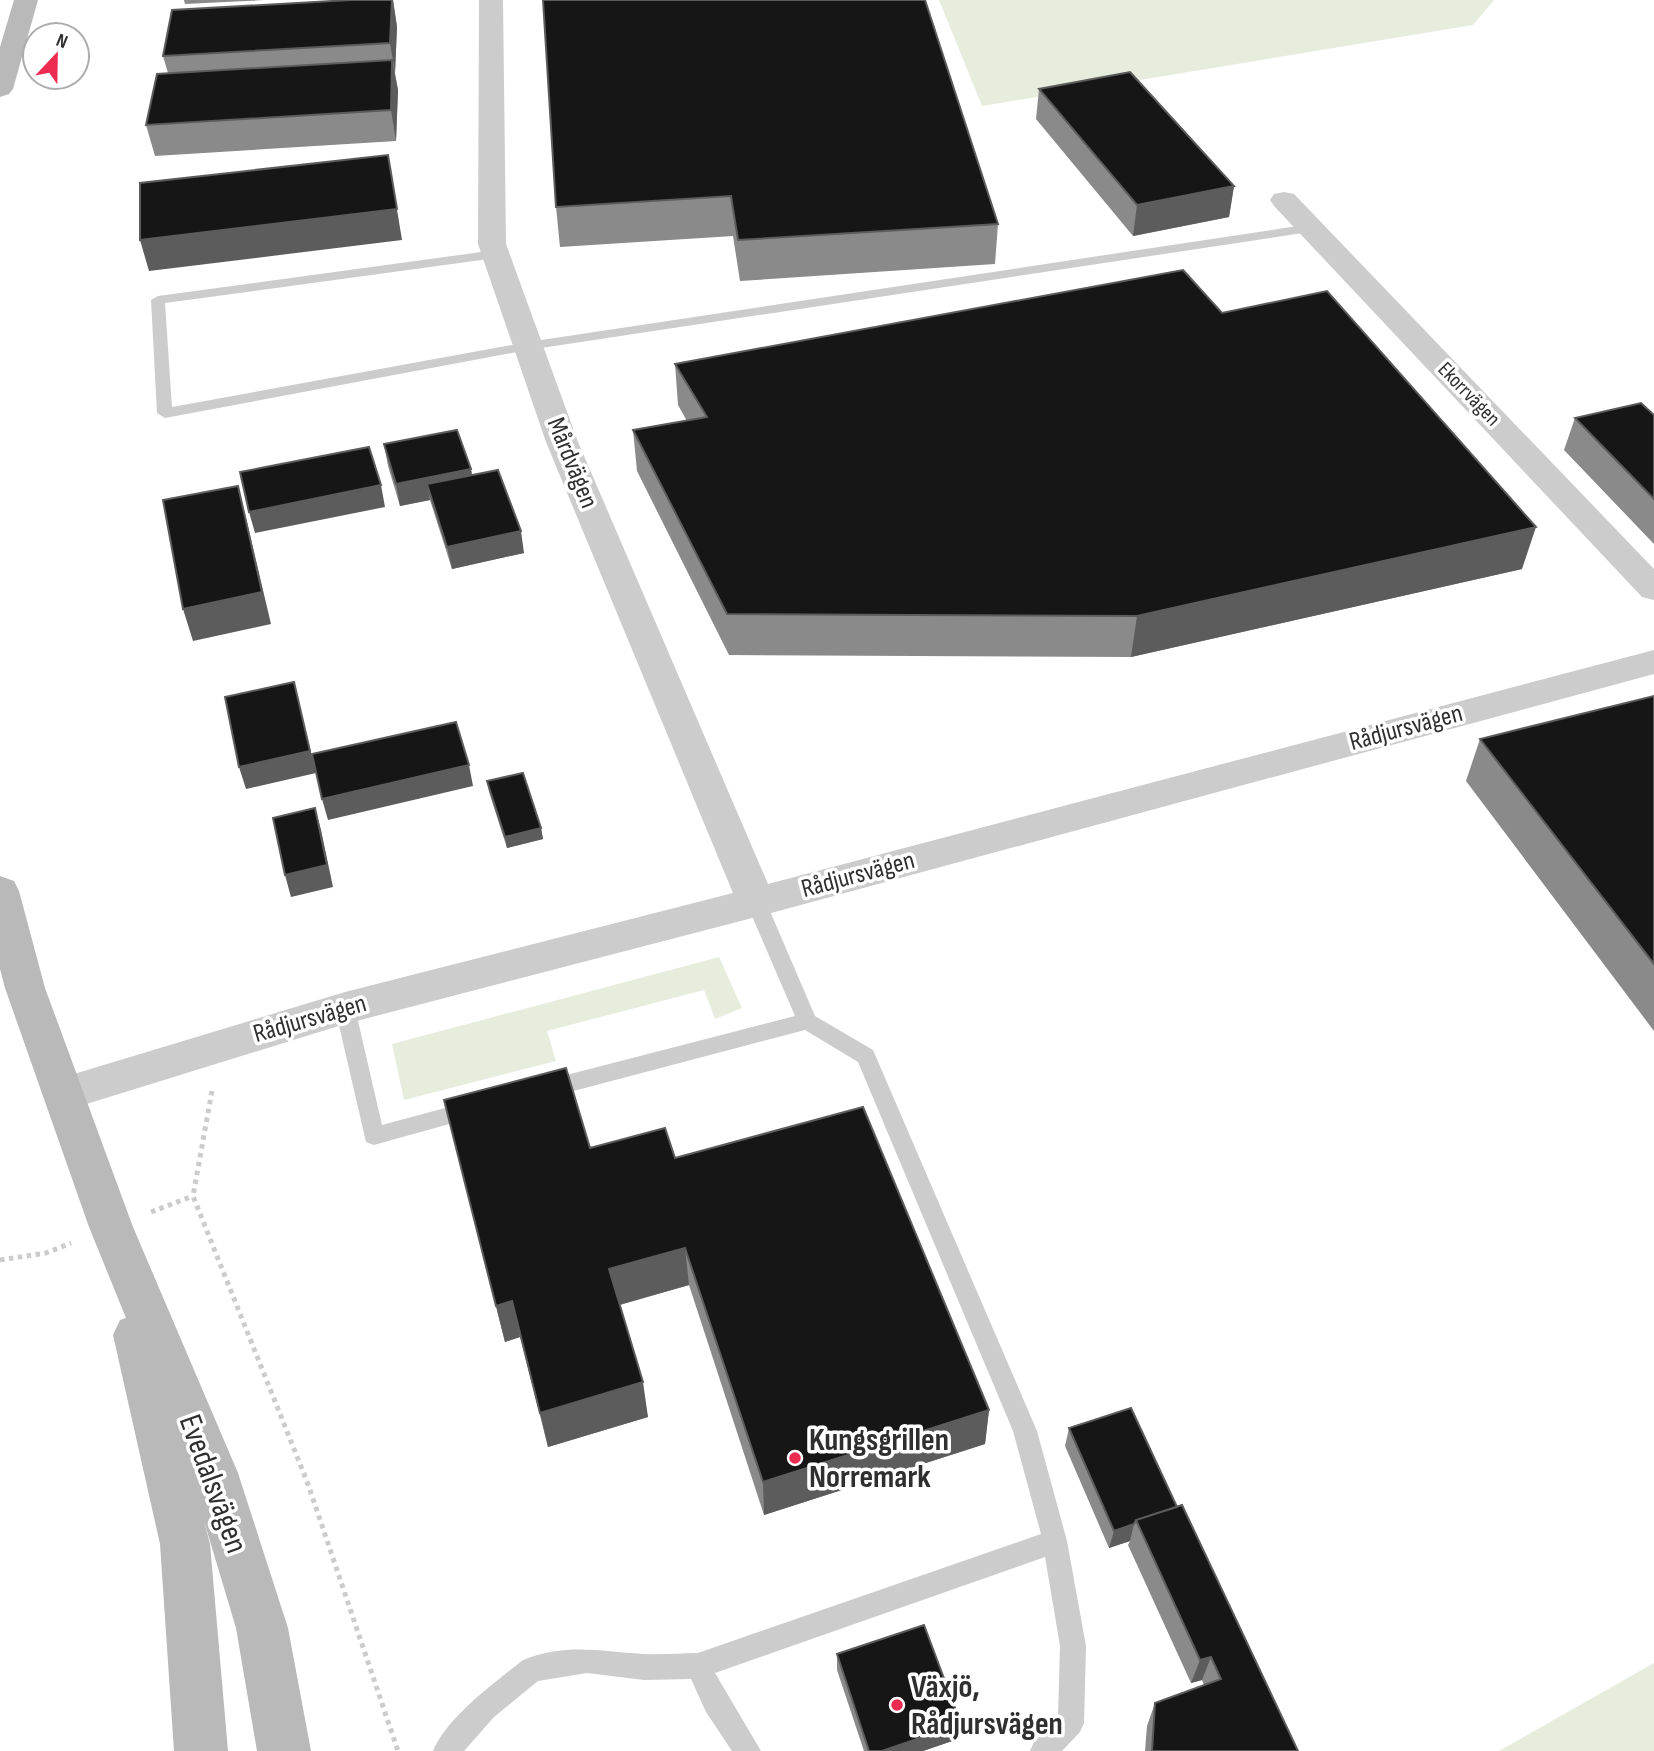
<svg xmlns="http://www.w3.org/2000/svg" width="1654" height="1751" font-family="'Sofia Sans Condensed',sans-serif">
<rect width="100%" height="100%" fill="#fff"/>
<path fill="#e7eddd" d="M 939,0 L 1494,0 L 1473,25 L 982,106 Z
M 719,957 L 742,1008 L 715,1019 L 704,990 L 547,1031 L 556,1061 L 404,1100 L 392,1044 Z
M 1654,1663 L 1654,1751 L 1499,1751 Z"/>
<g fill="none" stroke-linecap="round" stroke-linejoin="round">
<path stroke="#ccc" stroke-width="5" stroke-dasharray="4.5 4.5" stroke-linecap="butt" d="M 212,1091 L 193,1196 L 308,1484 L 398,1751
M 151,1212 L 193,1196
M 0,1260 L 46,1253 L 71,1243"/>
<path fill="#ccc" fill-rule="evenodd" d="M 1311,224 L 1318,228 L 1316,231 L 528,350 L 165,418 L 157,413 L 151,300 L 158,296 L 496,250 L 503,254 L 496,258 L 165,303 L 172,407 L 528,342 Z
M 756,895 L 763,897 L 766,902 L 815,1016 L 873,1050 L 1037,1431 L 1067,1541 L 1086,1646 L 1084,1723 L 1080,1732 L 1062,1751 L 1030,1751 L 1034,1742 L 1058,1717 L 1060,1646 L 1045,1557 L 715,1673 L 761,1751 L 732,1751 L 706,1712 L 691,1679 L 644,1680 L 587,1673 L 538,1681 L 494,1717 L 464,1751 L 433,1751 C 447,1717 494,1683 523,1660 C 564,1643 600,1651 643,1654 C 661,1655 680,1653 698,1653 L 1041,1534 L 1013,1431 L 858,1062 L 805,1030 L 547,1098 L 540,1095 L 536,1089 L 540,1083 L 547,1080 L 795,1016 L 746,902 L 749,897 Z
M 345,1000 L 352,1002 L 355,1008 L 382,1125 L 471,1101 L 478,1104 L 482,1110 L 478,1116 L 374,1145 L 366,1142 L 335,1008 L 338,1002 Z"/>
<path fill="#ccc" fill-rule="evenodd" d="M 479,0 L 503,0 L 506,244 L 578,442 L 768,884 L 1654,650 L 1654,674 L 756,917 L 345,1024 L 64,1111 L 49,1106 L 43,1094 L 49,1082 L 64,1077 L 345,992 L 733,893 L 546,442 L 478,244 Z
M 1284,192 L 1294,194 L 1654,569 L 1654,600 L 1642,597 L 1274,206 L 1270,200 L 1274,194 Z"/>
<path fill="#b9b9b9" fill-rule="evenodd" d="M 14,0 L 38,0 L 13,89 L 9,94 L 0,97 L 0,47 Z
M 0,876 L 14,881 L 19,891 L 45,988 L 133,1227 L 238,1473 L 288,1628 L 311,1751 L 257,1751 L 236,1628 L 204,1521 L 210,1544 L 228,1751 L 174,1751 L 160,1544 L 113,1335 L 120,1320 L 126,1318 L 89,1227 L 5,988 L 0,969 Z"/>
</g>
<path fill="#8a8a8a" d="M 184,0 L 264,0 L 185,4 Z
M 393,0 L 397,27 L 395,73 L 398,90 L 396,141 L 155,156 L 146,125 L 168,73 L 163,56 Z
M 543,0 L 998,224 L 995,264 L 740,281 L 733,236 L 560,247 L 556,207 Z
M 1039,89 L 1234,186 L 1229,217 L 1133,236 L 1036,119 Z
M 1222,313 L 1522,569 L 1131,657 L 729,655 L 637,471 L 633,430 L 687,421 L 678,405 L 675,364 Z
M 1654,415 L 1654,544 L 1564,450 L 1575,418 Z
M 384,444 L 471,469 L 472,475 L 524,553 L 452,569 L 430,500 L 400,506 L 388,466 Z
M 1654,696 L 1654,1031 L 1466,781 L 1480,739 Z
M 487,781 L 541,828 L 543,839 L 507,848 L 489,792 Z
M 444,1100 L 590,1148 L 675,1158 L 989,1410 L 985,1444 L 764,1515 L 689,1285 L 620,1305 L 648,1417 L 548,1447 L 520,1337 L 505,1342 Z
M 1069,1428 L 1177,1507 L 1298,1751 L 1145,1751 L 1147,1726 L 1155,1703 L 1204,1685 L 1202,1680 L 1191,1683 L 1128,1545 L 1130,1541 L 1109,1548 L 1065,1446 Z
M 837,1654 L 958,1739 L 923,1751 L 864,1751 L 837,1670 Z"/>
<path fill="#5c5c5c" d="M 393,0 L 397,27 L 395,73 L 390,43 Z
M 392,60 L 398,90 L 396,141 L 391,110 Z
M 388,155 L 402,240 L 149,271 L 140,240 Z
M 1234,186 L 1229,217 L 1133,236 L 1137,205 Z
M 471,469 L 474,491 L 427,484 L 430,500 L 400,506 L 396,484 Z
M 381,485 L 385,507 L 255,533 L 249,512 Z
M 238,486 L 246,518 L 271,624 L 193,641 L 183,609 Z
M 1536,527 L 1522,569 L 1131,657 L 1137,616 Z
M 521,531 L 524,553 L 452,569 L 447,547 Z
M 294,682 L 316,773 L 246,789 L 239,767 Z
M 469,765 L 473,786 L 328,820 L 322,799 Z
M 315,808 L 321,830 L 333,887 L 291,897 L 285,875 Z
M 541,828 L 543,839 L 507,848 L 505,837 Z
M 685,1248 L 689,1285 L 615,1306 L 609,1269 Z
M 512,1301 L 520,1337 L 505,1342 L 496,1306 Z
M 643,1382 L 648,1417 L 548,1447 L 540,1413 Z
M 989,1410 L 985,1444 L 764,1515 L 763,1482 Z
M 1134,1524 L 1130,1541 L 1109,1548 L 1114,1531 Z
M 1211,1657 L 1202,1680 L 1191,1683 L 1200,1660 Z
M 961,1724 L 958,1739 L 923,1751 L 882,1751 Z"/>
<path fill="#161616" stroke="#5c5c5c" stroke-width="2" d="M 350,0 L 392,0 L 390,43 L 163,56 L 172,10 Z
M 543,0 L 925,0 L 998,224 L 738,240 L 731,196 L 556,207 Z
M 392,60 L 391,110 L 146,125 L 157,74 Z
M 1130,72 L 1234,186 L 1137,205 L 1039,89 Z
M 388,155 L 397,209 L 140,240 L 140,183 Z
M 1183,270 L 1222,313 L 1327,291 L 1536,527 L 1137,616 L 727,614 L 633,430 L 707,417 L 675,364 Z
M 1641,403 L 1654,415 L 1654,499 L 1575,418 Z
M 457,430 L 471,469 L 396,484 L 384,444 Z
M 369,447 L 381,485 L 249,512 L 240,472 Z
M 498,470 L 521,531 L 447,547 L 427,484 Z
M 238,486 L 262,592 L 183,609 L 163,500 Z
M 294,682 L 310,751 L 239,767 L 225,697 Z
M 1654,696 L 1654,964 L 1480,739 Z
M 456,722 L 469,765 L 322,799 L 312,754 Z
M 523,773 L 541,828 L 505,837 L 487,781 Z
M 315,808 L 327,865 L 285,875 L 273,818 Z
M 566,1068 L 590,1148 L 665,1128 L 675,1158 L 863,1107 L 989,1410 L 763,1482 L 685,1248 L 609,1269 L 643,1382 L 540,1413 L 512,1301 L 496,1306 L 444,1100 Z
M 1131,1408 L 1177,1507 L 1136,1520 L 1134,1524 L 1114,1531 L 1069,1428 Z
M 1182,1505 L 1298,1751 L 1152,1751 L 1155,1703 L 1221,1679 L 1211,1657 L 1200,1660 L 1136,1520 Z
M 924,1625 L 961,1724 L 882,1751 L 869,1751 L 837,1654 Z"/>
<g fill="#eb2c50" stroke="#fff" stroke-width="2.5">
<circle cx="795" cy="1458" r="7"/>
<circle cx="897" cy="1705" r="7"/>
</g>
<g text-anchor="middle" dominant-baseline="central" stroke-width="7" stroke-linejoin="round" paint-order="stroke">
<g font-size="21" fill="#2f2f2f" stroke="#fff">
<text transform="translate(1469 394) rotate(46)">Ekorrvägen</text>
</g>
<g font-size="26" fill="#2f2f2f" stroke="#fff">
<text transform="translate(572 463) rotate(68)">Mårdvägen</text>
<text transform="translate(1406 728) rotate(-15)">Rådjursvägen</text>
<text transform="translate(858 875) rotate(-15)">Rådjursvägen</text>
<text transform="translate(310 1019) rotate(-16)">Rådjursvägen</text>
</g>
<g font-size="32" font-weight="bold" fill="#2f2f2f" stroke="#fff" text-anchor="start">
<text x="809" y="1440">Kungsgrillen<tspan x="809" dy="37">Norremark</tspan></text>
<text x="911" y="1687">Växjö,<tspan x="911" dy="37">Rådjursvägen</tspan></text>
</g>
<g font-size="32" fill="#2f2f2f" stroke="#fff">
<text transform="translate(213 1484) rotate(70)">Evedalsvägen</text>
</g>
</g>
<g transform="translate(56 56) rotate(22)"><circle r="33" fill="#ffffff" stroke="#acacac" stroke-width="2"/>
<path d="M0-5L12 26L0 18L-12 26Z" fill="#eb2c50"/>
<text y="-10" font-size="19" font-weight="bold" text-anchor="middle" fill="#2f2f2f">N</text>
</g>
</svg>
